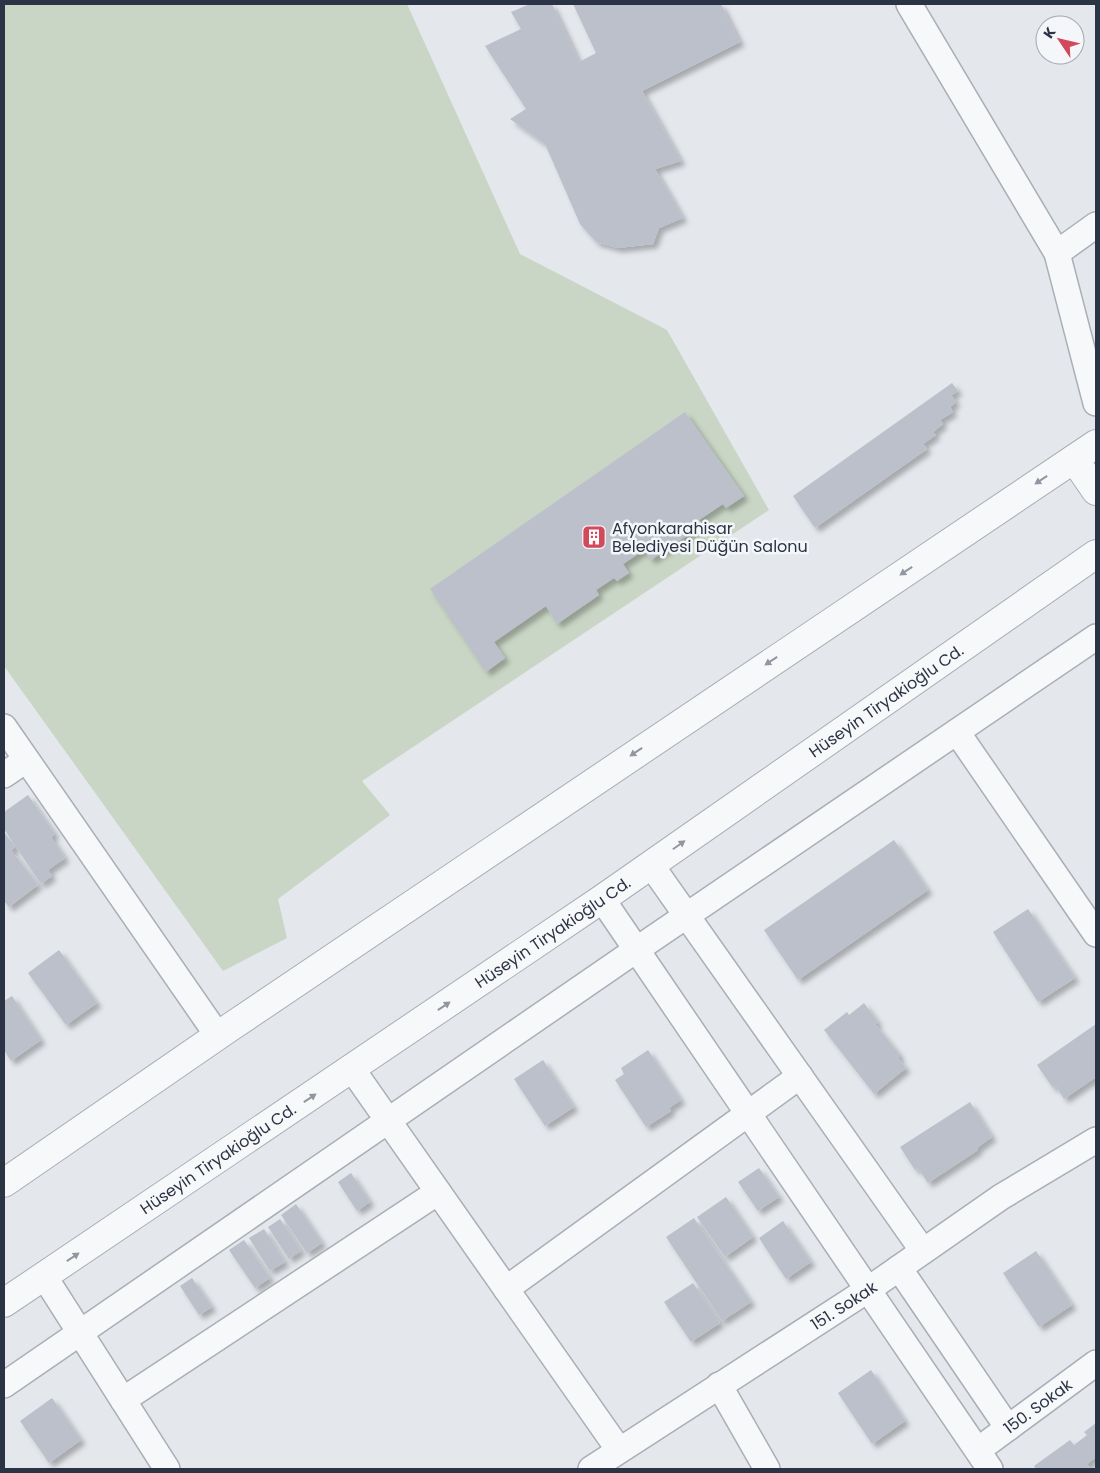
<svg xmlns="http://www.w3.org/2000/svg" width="1100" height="1473" font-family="Poppins,sans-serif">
<defs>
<filter id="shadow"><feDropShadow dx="4.5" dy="4.5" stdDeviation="2.5" flood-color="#0004"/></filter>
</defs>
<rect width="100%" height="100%" fill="#e4e7ec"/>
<path fill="#c9d6c5" d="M 4,4 L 407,4 L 520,254 L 667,330 L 769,510 L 362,781 L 390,815 L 278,899 L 287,938 L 223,971 L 4,666 Z"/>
<path fill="#bbc0ca" filter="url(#shadow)" d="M 530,4 L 552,4 L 579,62 L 596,53 L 573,4 L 721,4 L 740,42 L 642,91 L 681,161 L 655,169 L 683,218 L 659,228 L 653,244 L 618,248 L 596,242 L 580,224 L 545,144 L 510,119 L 526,109 L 485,46 L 521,29 L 511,12 Z
M 952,383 L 958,391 L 951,395 L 956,402 L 950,407 L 953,412 L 940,420 L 943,424 L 933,432 L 936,435 L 923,444 L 927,449 L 815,528 L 793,496 Z
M 685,412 L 744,496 L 726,508 L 723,504 L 699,520 L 703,525 L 651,560 L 644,550 L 623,564 L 629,573 L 617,581 L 614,578 L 596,590 L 599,595 L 557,624 L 546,606 L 494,642 L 505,658 L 486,672 L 430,589 Z
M 28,795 L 55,834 L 51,837 L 65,858 L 48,870 L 52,876 L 41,884 L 4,829 L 4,812 Z
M 4,832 L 15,847 L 11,850 L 38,885 L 9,907 L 4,901 Z
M 894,840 L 928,890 L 798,980 L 764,930 Z
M 1028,909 L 1075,978 L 1038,1002 L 993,932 Z
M 59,950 L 97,1003 L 66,1025 L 28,973 Z
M 12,996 L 41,1040 L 11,1061 L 4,1050 L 4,1001 Z
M 864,1003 L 878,1022 L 875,1024 L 900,1055 L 898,1058 L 906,1068 L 874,1094 L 824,1030 L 847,1012 L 849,1015 Z
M 1096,1024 L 1096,1077 L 1064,1099 L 1056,1086 L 1053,1088 L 1037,1065 Z
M 648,1050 L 681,1100 L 669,1108 L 671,1111 L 646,1127 L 615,1080 L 624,1074 L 621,1068 Z
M 543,1060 L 574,1107 L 545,1126 L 514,1079 Z
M 970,1102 L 992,1137 L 977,1148 L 978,1150 L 928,1183 L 918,1168 L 915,1170 L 900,1147 Z
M 759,1168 L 779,1197 L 758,1211 L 738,1182 Z
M 351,1173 L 370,1202 L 357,1211 L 338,1182 Z
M 726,1197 L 753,1237 L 725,1257 L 697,1217 Z
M 296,1204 L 322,1243 L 307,1253 L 281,1215 Z
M 694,1218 L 751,1302 L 722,1321 L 666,1237 Z
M 280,1219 L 301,1251 L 289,1259 L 268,1227 Z
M 783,1221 L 811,1262 L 786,1279 L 759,1238 Z
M 264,1229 L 285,1262 L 270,1271 L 249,1238 Z
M 244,1240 L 270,1278 L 255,1288 L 229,1250 Z
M 1036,1251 L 1072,1305 L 1039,1327 L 1003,1273 Z
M 192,1278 L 212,1307 L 199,1315 L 180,1286 Z
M 693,1283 L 720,1323 L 691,1342 L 664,1302 Z
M 871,1370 L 905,1421 L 872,1444 L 838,1393 Z
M 52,1398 L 81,1440 L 49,1463 L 20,1421 Z
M 1096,1423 L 1096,1457 L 1087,1464 L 1091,1469 L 1036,1469 L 1034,1466 L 1070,1440 L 1074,1445 L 1087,1435 L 1084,1432 Z"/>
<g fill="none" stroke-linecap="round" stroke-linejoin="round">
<g stroke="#a9aeb7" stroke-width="28">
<g id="minor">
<path d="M 909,4 L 1057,253 L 1096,403"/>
<path d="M 1057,253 L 1096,225"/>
<path d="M 4,727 L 218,1036"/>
<path d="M 957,732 L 1096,934"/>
<path d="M 4,775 L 26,760"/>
<path d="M 651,865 L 923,1251"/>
<path d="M 602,899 L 990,1469"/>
<path d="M 352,1069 L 619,1450"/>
<path d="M 899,1268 L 1008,1428"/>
<path d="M 44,1276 L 167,1469"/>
<path d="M 506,1289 L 800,1076"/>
<path d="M 4,1385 L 636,950 L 1096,637"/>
<path d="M 719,1385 L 767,1469"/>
<path d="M 123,1400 L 438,1192"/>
<path id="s1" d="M 978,1450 L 1096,1363"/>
<path id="s2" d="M 591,1469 L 869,1289 L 1001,1197 L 1096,1140"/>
</g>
</g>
<g stroke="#a9aeb7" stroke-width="30">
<g id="tertiary">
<path d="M 1074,459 L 1096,491"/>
<path d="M 4,1183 L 229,1028 L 1096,444"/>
<path id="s3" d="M 4,1303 L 602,899 L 1096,554"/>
</g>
</g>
<use href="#minor" stroke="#f7f8fa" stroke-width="25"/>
<use href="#tertiary" stroke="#f7f8fa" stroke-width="28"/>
</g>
<defs><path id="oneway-solid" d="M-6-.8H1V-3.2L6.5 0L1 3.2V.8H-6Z" transform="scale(1.25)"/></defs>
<g fill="#9196a0">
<use href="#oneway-solid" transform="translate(1041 480) rotate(146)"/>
<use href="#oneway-solid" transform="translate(906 571) rotate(146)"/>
<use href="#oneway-solid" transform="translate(771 661) rotate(146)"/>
<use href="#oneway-solid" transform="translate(636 752) rotate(146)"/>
<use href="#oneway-solid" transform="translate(679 845) rotate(-35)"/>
<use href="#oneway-solid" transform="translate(444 1006) rotate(-34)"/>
<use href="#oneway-solid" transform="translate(310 1098) rotate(-34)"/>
<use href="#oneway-solid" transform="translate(73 1257) rotate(-34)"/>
</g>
<defs>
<g id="building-square" transform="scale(1.25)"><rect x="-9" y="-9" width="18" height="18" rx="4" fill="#d1495b" stroke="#f4f6f9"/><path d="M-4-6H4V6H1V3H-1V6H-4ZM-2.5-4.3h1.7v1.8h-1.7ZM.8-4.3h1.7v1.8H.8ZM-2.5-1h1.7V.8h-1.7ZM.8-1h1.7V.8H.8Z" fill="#fff"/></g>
</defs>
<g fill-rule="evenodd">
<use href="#building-square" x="594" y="537"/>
</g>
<g text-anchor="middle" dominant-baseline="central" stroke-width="5" stroke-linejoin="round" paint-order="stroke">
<g font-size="16" fill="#2b3445" stroke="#f4f6f9" text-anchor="start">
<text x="612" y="528">Afyonkarahisar<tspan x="612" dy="18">Belediyesi Düğün Salonu</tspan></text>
</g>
<g font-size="16" fill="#2b3445" stroke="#f4f6f9">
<text stroke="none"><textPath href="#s3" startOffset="1068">Hüseyin Tiryakioğlu Cd.</textPath></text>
<text stroke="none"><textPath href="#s3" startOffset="662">Hüseyin Tiryakioğlu Cd.</textPath></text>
<text stroke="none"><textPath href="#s3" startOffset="258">Hüseyin Tiryakioğlu Cd.</textPath></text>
<text stroke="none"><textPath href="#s2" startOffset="301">151. Sokak</textPath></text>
<text stroke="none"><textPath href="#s1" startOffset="74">150. Sokak</textPath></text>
</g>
</g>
<rect width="1100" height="1473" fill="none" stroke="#2b3445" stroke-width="10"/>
<g transform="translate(1060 40) rotate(305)"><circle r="24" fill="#f4f6f9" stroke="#a4a8b1"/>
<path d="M0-4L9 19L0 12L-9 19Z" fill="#d1495b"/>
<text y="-8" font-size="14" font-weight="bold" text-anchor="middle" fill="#2b3445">K</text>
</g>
</svg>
